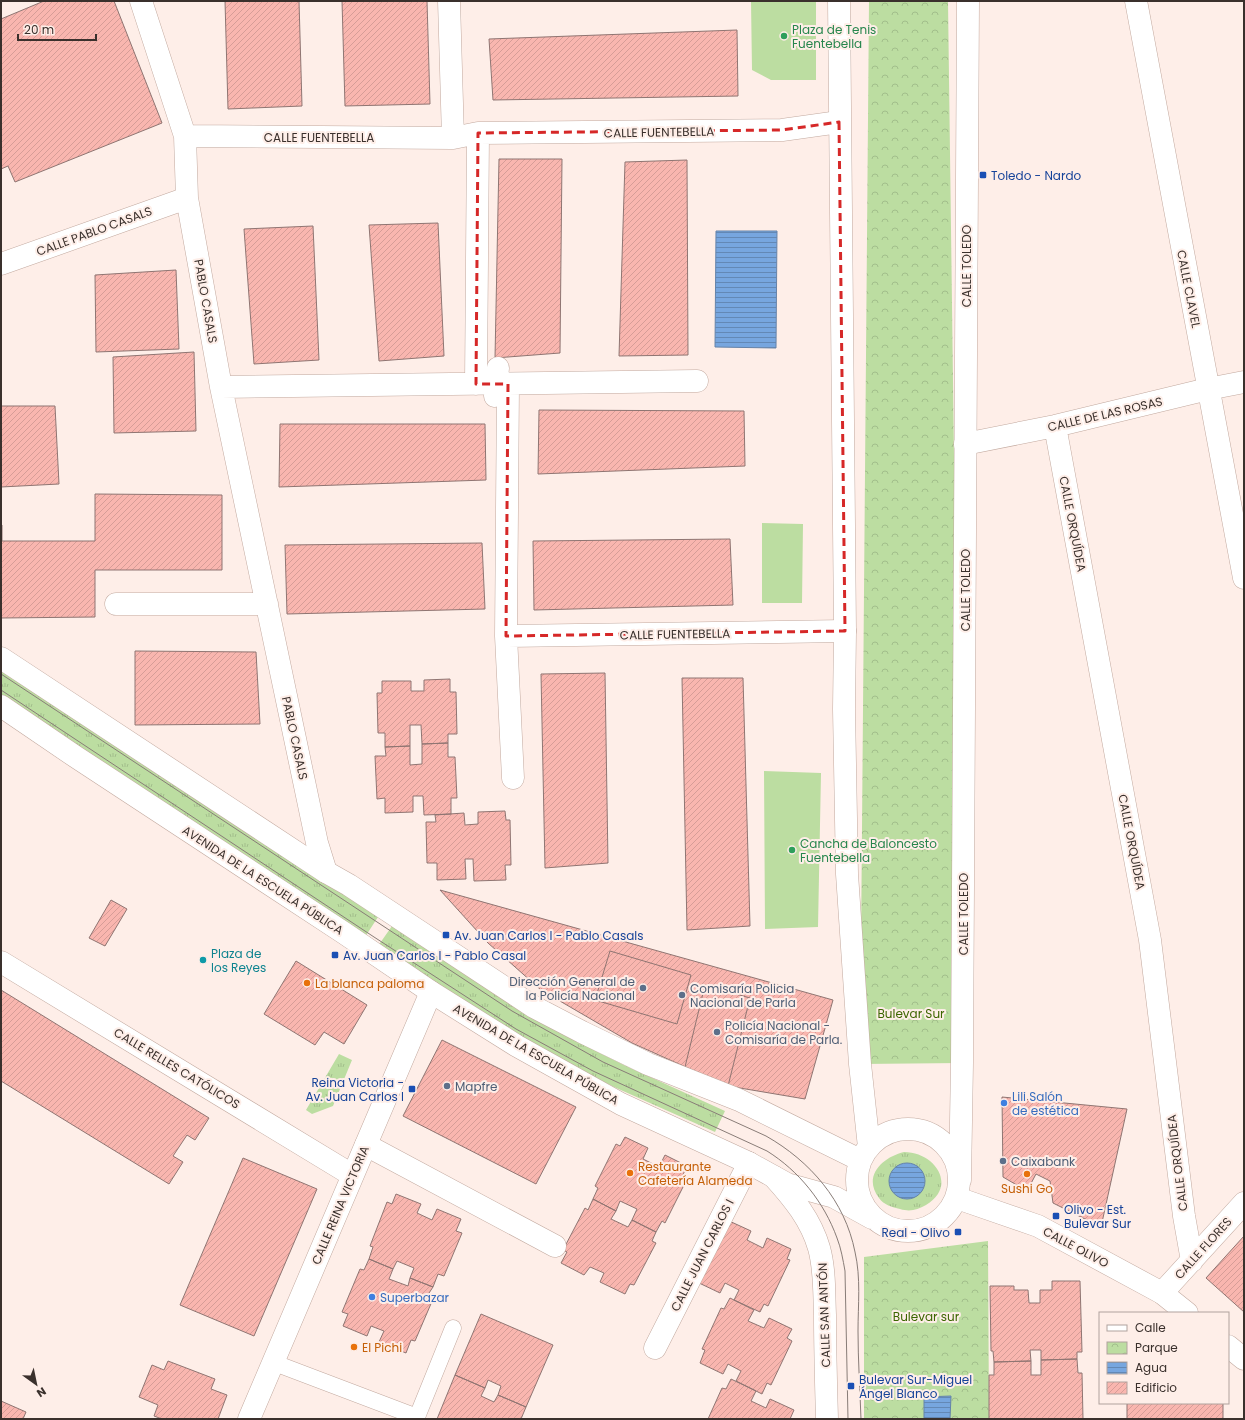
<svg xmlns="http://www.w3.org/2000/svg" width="1245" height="1420" font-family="Poppins,sans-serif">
<defs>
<pattern id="grass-tufts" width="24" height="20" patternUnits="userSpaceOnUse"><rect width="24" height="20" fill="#bcdda1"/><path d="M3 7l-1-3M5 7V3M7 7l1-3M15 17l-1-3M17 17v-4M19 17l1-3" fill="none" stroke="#a2be8b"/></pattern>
<pattern id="park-crowns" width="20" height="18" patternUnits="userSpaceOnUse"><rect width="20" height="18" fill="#bcdda1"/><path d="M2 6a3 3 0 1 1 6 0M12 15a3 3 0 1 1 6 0" fill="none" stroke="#a2be8b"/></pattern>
<pattern id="water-rules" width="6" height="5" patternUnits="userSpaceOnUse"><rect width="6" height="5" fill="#77a6df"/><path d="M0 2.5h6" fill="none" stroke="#6388b5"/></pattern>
<pattern id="building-hatch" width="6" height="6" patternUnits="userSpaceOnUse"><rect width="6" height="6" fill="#f9b6af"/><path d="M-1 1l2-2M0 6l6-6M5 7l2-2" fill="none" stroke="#d69d97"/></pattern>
</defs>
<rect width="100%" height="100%" fill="#feeee8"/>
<path fill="url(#grass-tufts)" d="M 1,668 L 378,917 L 365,937 L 1,696 Z
M 392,926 L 566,1036 L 626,1066 L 725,1111 L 715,1132 L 614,1087 L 553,1056 L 378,946 Z
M 339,1054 L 352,1060 L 333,1106 L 312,1114 L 306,1110 Z
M 904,1152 C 935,1152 958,1186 926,1205 C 917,1210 910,1212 900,1209 C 892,1207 884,1205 879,1198 C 862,1176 883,1157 904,1152 Z"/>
<path fill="url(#park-crowns)" d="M 869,1 L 948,1 L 962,1063 L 860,1064 Z
M 988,1241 L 989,1419 L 864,1419 L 864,1257 Z"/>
<path fill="#bcdda1" d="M 751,1 L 816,1 L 816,80 L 771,80 L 752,70 Z
M 762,523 L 803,524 L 802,603 L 762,603 Z
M 764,771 L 821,773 L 818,927 L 765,929 Z"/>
<path fill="url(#water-rules)" stroke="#6583a9" d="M 716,231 L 777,231 L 776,348 L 715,347 Z
M889 1181a18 18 0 1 1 36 0a18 18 0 1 1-36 0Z
M 951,1396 L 950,1419 L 924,1419 L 924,1397 Z"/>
<path fill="url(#building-hatch)" stroke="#8f7572" d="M 44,1 L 114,1 L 162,123 L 15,182 L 8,166 L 1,169 L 1,19 Z
M 225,1 L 299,1 L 302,106 L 228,109 Z
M 342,1 L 427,1 L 430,104 L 345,106 Z
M 737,30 L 738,96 L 493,100 L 489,39 Z
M 499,159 L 562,159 L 560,353 L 495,358 Z
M 687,160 L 688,355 L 619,356 L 625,162 Z
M 438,223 L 444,356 L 379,361 L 369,225 Z
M 313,226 L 319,360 L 254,364 L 244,229 Z
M 176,270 L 179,349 L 96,352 L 95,275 Z
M 194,352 L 196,431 L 114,433 L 113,357 Z
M 1,406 L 55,406 L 59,484 L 1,487 Z
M 539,410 L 744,411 L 745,466 L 538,474 Z
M 280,424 L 485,424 L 486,480 L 279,487 Z
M 95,494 L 222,495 L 222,570 L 95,570 L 95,617 L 1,618 L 1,525 L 2,525 L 2,541 L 95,541 Z
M 730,539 L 733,605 L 534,610 L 533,541 Z
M 482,543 L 485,609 L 287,614 L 285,545 Z
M 135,651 L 256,652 L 260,724 L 135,725 Z
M 605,673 L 608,863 L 545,868 L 541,674 Z
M 682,678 L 743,678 L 750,926 L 687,930 Z
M 450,679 L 450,692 L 456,692 L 457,734 L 448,734 L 448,743 L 422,744 L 421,725 L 410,725 L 410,746 L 385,747 L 385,733 L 378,733 L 377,693 L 382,693 L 382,681 L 411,681 L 411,691 L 424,691 L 424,680 Z
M 448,743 L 448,757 L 455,757 L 457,798 L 451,798 L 451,814 L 424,815 L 423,796 L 413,796 L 413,812 L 385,813 L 385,798 L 377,799 L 375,756 L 386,756 L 385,747 L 410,746 L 410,765 L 422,764 L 422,744 Z
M 505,811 L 506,820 L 510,820 L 511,865 L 505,865 L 506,880 L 474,881 L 473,859 L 465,859 L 466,879 L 437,880 L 437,863 L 427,863 L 426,822 L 436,822 L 435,815 L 464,813 L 465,825 L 478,824 L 478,812 Z
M 440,890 L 833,1000 L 805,1099 L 728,1086 L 632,1043 L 541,990 L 488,943 Z
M 111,900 L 127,909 L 105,946 L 89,938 Z
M 610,951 L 691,975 L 677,1024 L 595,1000 Z
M 296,961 L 367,1005 L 344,1044 L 324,1032 L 315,1045 L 264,1014 Z
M 705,985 L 750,998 L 728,1086 L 685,1067 Z
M 1,990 L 209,1118 L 195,1140 L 187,1135 L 173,1156 L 183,1162 L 169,1184 L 1,1081 Z
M 442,1040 L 576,1107 L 536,1184 L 403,1116 Z
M 1002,1097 L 1127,1109 L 1101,1227 L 1053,1203 L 1050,1181 L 1036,1174 L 1027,1191 L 1003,1177 Z
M 625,1137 L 648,1148 L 643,1159 L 659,1167 L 665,1155 L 687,1166 L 682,1177 L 687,1179 L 665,1223 L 662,1221 L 656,1232 L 632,1220 L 637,1209 L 620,1201 L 616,1211 L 593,1199 L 598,1188 L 595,1186 L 616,1144 L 620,1146 Z
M 243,1158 L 317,1189 L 254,1336 L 180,1305 Z
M 396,1194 L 421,1204 L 417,1213 L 432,1220 L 437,1209 L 461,1219 L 456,1231 L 462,1233 L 444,1276 L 438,1274 L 433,1287 L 410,1278 L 414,1268 L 397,1261 L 393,1269 L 369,1259 L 373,1247 L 370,1246 L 387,1202 L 392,1204 Z
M 593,1199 L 616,1211 L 611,1219 L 628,1227 L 632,1220 L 656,1232 L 652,1241 L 656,1243 L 634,1285 L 630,1284 L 625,1294 L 600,1282 L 604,1273 L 590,1267 L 584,1275 L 561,1263 L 567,1252 L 563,1250 L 585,1208 L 588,1210 Z
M 727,1220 L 751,1231 L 747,1240 L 763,1248 L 767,1238 L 791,1249 L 787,1259 L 790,1260 L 768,1306 L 764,1304 L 760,1312 L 734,1300 L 739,1290 L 725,1283 L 720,1293 L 697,1282 Z
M 1244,1236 L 1244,1312 L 1206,1278 Z
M 369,1259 L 393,1269 L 389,1279 L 408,1286 L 410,1278 L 433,1287 L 427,1296 L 433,1299 L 415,1341 L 411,1340 L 406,1353 L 379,1342 L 384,1331 L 371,1326 L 367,1336 L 343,1326 L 348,1314 L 342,1312 L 360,1269 L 364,1270 Z
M 1052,1281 L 1080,1281 L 1082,1352 L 1077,1352 L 1077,1359 L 1041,1360 L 1041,1350 L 1030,1350 L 1031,1361 L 994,1362 L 993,1351 L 991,1351 L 990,1286 L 1014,1286 L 1014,1290 L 1028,1290 L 1029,1303 L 1040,1303 L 1040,1290 L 1052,1290 Z
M 730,1298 L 754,1310 L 748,1321 L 764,1328 L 769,1318 L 792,1329 L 787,1338 L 792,1341 L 771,1385 L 767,1383 L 762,1394 L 736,1381 L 741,1371 L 728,1364 L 723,1374 L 700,1363 L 705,1350 L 702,1349 L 721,1308 L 724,1309 Z
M 481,1314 L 553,1345 L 526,1407 L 498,1395 L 501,1386 L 488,1380 L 485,1388 L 455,1375 Z
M 1077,1359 L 1078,1373 L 1082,1373 L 1083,1419 L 989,1419 L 989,1375 L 994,1375 L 994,1362 L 1031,1361 L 1031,1375 L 1041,1375 L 1041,1360 Z
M 168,1361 L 215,1379 L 211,1389 L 227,1395 L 218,1419 L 162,1419 L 154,1416 L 158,1405 L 139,1397 L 152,1365 L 164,1370 Z
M 455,1375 L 485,1388 L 481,1396 L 494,1402 L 498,1395 L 526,1407 L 521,1419 L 437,1419 Z
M 731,1379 L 756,1391 L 751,1401 L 766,1408 L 770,1399 L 794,1410 L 790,1419 L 708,1419 L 722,1388 L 726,1389 Z
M 1,1401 L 26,1412 L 23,1419 L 1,1419 Z
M 1127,1403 L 1223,1403 L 1223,1419 L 1127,1419 Z"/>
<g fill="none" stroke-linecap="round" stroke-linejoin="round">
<g stroke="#c2a99f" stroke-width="17">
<path id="service" d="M 272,1362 L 417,1417 L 453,1328"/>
</g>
<g stroke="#c2a99f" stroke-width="23">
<path id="pedestrian" d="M 495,396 L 498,368
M 366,1145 L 555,1246"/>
</g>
<g stroke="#c2a99f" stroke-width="23">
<path id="minor" d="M 141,1 L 185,136 L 187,198 L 221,387 L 317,843 L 326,872
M 449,1 L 453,138
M 1136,1 L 1244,578
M 185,136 L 453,138 L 478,133 L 782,130 L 839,122
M 1,264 L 187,198
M 476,384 L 478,133
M 508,384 L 506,636 L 513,778
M 221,387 L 697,381
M 1055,426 L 1150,940 L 1184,1216 L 1192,1261
M 965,444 L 1055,426 L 1208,389 L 1244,382
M 116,604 L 267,604
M 506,636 L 845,631
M 1,962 L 352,1175
M 774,1177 C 793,1198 811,1220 819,1248 C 825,1269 824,1293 825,1315 C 825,1350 826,1384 827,1419
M 1162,1293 L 1244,1203
M 655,1348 L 749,1163
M 249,1419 L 431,992"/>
</g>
<g stroke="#c2a99f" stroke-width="23">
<path id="tertiary" d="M 839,1 L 845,631 L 844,709 L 847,874 L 860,1064 L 869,1147
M 1,658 L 326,872 L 349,885 L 534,1007 L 582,1032 L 648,1064 L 739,1100 L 860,1160
M 1,706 L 76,757 L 344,933 L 431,992 L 517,1046 L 621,1104 L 749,1163 L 787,1184 L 834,1197 L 872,1218
M857 1180a51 51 0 1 1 102 0a51 51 0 1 1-102 0Z
M 960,1180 L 962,1063 L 968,1
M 957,1198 L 1038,1226 L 1162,1293 L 1187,1313
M 1228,1346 L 1244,1359"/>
</g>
<use href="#service" stroke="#fff" stroke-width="16"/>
<use href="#pedestrian" stroke="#fff" stroke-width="22"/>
<use href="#minor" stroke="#fff" stroke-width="22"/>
<use href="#tertiary" stroke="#fff" stroke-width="22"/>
<path stroke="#887c77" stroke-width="1" d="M 1,674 L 512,1011 L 603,1062 L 766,1136 C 810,1161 845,1201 855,1252 C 861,1278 858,1305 858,1331 C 858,1360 860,1390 861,1419
M 1,690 L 374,937 L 516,1029 L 593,1071 L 767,1151 C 799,1171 824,1202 837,1238 C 841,1248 843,1260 845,1271 L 848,1419"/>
</g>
<path fill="none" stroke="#d62828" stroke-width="3" stroke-dasharray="8 5" stroke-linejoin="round" d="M 839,122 L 845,631 L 506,636 L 508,384 L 476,384 L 478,133 L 782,130 Z"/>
<g fill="#2e9e5b" stroke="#feeee8" stroke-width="1.5">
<circle cx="784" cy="36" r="4"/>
<circle cx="792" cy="850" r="4"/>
</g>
<g fill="#1a4fb4" stroke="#feeee8" stroke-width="1.5">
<rect x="979" y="171" width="8" height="8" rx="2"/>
<rect x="442" y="931" width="8" height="8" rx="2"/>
<rect x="331" y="951" width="8" height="8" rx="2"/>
<rect x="408" y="1085" width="8" height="8" rx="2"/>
<rect x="1052" y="1212" width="8" height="8" rx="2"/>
<rect x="954" y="1228" width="8" height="8" rx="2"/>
<rect x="847" y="1382" width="8" height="8" rx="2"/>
</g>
<circle fill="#0f9aa8" stroke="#feeee8" stroke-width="1.5" cx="203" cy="960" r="4"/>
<g fill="#e8710a" stroke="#feeee8" stroke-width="1.5">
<circle cx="307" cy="983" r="4"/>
<circle cx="630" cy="1173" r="4"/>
<circle cx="1027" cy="1174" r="4"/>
<circle cx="354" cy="1347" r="4"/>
</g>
<g fill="#5c6f8a" stroke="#feeee8" stroke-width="1.5">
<circle cx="643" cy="988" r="4"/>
<circle cx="682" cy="995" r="4"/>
<circle cx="717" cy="1032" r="4"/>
<circle cx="447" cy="1086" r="4"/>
<circle cx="1003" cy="1161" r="4"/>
</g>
<g fill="#3f7fe0" stroke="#feeee8" stroke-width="1.5">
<circle cx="1004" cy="1103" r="4"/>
<circle cx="372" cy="1297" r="4"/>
</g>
<g text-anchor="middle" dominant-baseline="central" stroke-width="4" stroke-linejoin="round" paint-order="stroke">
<g font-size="12" fill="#27864d" stroke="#feeee8" text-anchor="start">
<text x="792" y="29">Plaza de Tenis<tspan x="792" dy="14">Fuentebella</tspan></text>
<text x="800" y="843">Cancha de Baloncesto<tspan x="800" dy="14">Fuentebella</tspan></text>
</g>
<g font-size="12" fill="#3a302c" stroke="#feeee8">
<text transform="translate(659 132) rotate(-1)">CALLE FUENTEBELLA</text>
<text x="319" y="137">CALLE FUENTEBELLA</text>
<text transform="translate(94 231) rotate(-20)">CALLE PABLO CASALS</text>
<text transform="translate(966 266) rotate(-90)">CALLE TOLEDO</text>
<text transform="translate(1189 289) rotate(79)">CALLE CLAVEL</text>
<text transform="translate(206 301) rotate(80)">PABLO CASALS</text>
<text transform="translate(1105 414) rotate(-13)">CALLE DE LAS ROSAS</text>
<text transform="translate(1073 524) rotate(79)">CALLE ORQUÍDEA</text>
<text transform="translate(965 590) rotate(-90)">CALLE TOLEDO</text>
<text transform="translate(675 634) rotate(-1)">CALLE FUENTEBELLA</text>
<text transform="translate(295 738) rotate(78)">PABLO CASALS</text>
<text transform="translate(1132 842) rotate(79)">CALLE ORQUÍDEA</text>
<text transform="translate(263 880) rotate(33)">AVENIDA DE LA ESCUELA PÚBLICA</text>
<text transform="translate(963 914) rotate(-90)">CALLE TOLEDO</text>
<text transform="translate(536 1054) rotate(30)">AVENIDA DE LA ESCUELA PÚBLICA</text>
<text transform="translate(177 1068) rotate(31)">CALLE RELLES CATÓLICOS</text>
<text transform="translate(1177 1163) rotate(-97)">CALLE ORQUÍDEA</text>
<text transform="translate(340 1205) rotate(-67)">CALLE REINA VICTORIA</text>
<text transform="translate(1076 1247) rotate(28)">CALLE OLIVO</text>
<text transform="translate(1203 1248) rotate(-48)">CALLE FLORES</text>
<text transform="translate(702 1255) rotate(-63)">CALLE JUAN CARLOS I</text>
<text transform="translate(824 1315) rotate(-92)">CALLE SAN ANTÓN</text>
</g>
<g font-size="12" fill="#164399" stroke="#feeee8" text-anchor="start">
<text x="991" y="175">Toledo - Nardo</text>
<text x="454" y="935">Av. Juan Carlos I - Pablo Casals</text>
<text x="343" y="955">Av. Juan Carlos I - Pablo Casal</text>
<text x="404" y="1082" text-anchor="end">Reina Victoria -<tspan x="404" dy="14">Av. Juan Carlos I</tspan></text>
<text x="1064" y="1209">Olivo - Est.<tspan x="1064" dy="14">Bulevar Sur</tspan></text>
<text x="950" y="1232" text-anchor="end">Real - Olivo</text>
<text x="859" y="1379">Bulevar Sur-Miguel<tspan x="859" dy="14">Ángel Blanco</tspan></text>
</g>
<g font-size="12" fill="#0d838f" stroke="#feeee8" text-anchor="start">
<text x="211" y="953">Plaza de<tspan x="211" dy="14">los Reyes</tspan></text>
</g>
<g font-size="12" fill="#4e5e75" stroke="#feeee8" text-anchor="start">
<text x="635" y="981" text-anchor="end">Dirección General de<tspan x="635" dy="14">la Policía Nacional</tspan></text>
<text x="690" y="988">Comisaría Policia<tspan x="690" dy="14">Nacional de Parla</tspan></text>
<text x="725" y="1025">Policía Nacional -<tspan x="725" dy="14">Comisaría de Parla.</tspan></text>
<text x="455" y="1086">Mapfre</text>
<text x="1011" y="1161">Caixabank</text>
</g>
<g font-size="12" fill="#c56008" stroke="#feeee8" text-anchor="start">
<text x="315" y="983">La blanca paloma</text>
<text x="638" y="1166">Restaurante<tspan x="638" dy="14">Cafetería Alameda</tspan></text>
<text x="1027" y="1188" text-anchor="middle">Sushi Go</text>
<text x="362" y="1347">El Pichi</text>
</g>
<g font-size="12" fill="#3c6600" stroke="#feeee8">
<text x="911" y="1013">Bulevar Sur</text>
<text x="926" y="1316">Bulevar sur</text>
</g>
<g font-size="12" fill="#366cbe" stroke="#feeee8" text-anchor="start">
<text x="1012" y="1096">Lili Salón<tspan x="1012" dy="14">de estética</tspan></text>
<text x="380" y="1297">Superbazar</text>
</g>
</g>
<rect width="1245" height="1420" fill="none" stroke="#3a302c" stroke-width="4"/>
<rect x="1099" y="1312" width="130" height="92" fill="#feeee8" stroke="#b0a29d"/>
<rect x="1107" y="1325" width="20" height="6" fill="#ffffff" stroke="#b0a29d"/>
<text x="1135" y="1332" font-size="12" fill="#3a302c">Calle</text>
<rect x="1107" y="1342" width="20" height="12" fill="url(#park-crowns)" stroke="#b0a29d"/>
<text x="1135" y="1352" font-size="12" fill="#3a302c">Parque</text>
<rect x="1107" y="1362" width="20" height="12" fill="url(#water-rules)" stroke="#b0a29d"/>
<text x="1135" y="1372" font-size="12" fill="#3a302c">Agua</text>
<rect x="1107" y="1382" width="20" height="12" fill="url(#building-hatch)" stroke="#b0a29d"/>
<text x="1135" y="1392" font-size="12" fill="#3a302c">Edificio</text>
<g transform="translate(36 1384) rotate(147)" stroke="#feeee8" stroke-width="3" paint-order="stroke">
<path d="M0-3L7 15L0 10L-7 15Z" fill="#3a302c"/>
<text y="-6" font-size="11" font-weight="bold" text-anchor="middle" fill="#3a302c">N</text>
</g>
<path d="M18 34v6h78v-6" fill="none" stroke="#3a302c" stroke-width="2"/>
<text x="24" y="34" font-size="12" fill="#3a302c" stroke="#feeee8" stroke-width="3" paint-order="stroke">20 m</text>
</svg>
